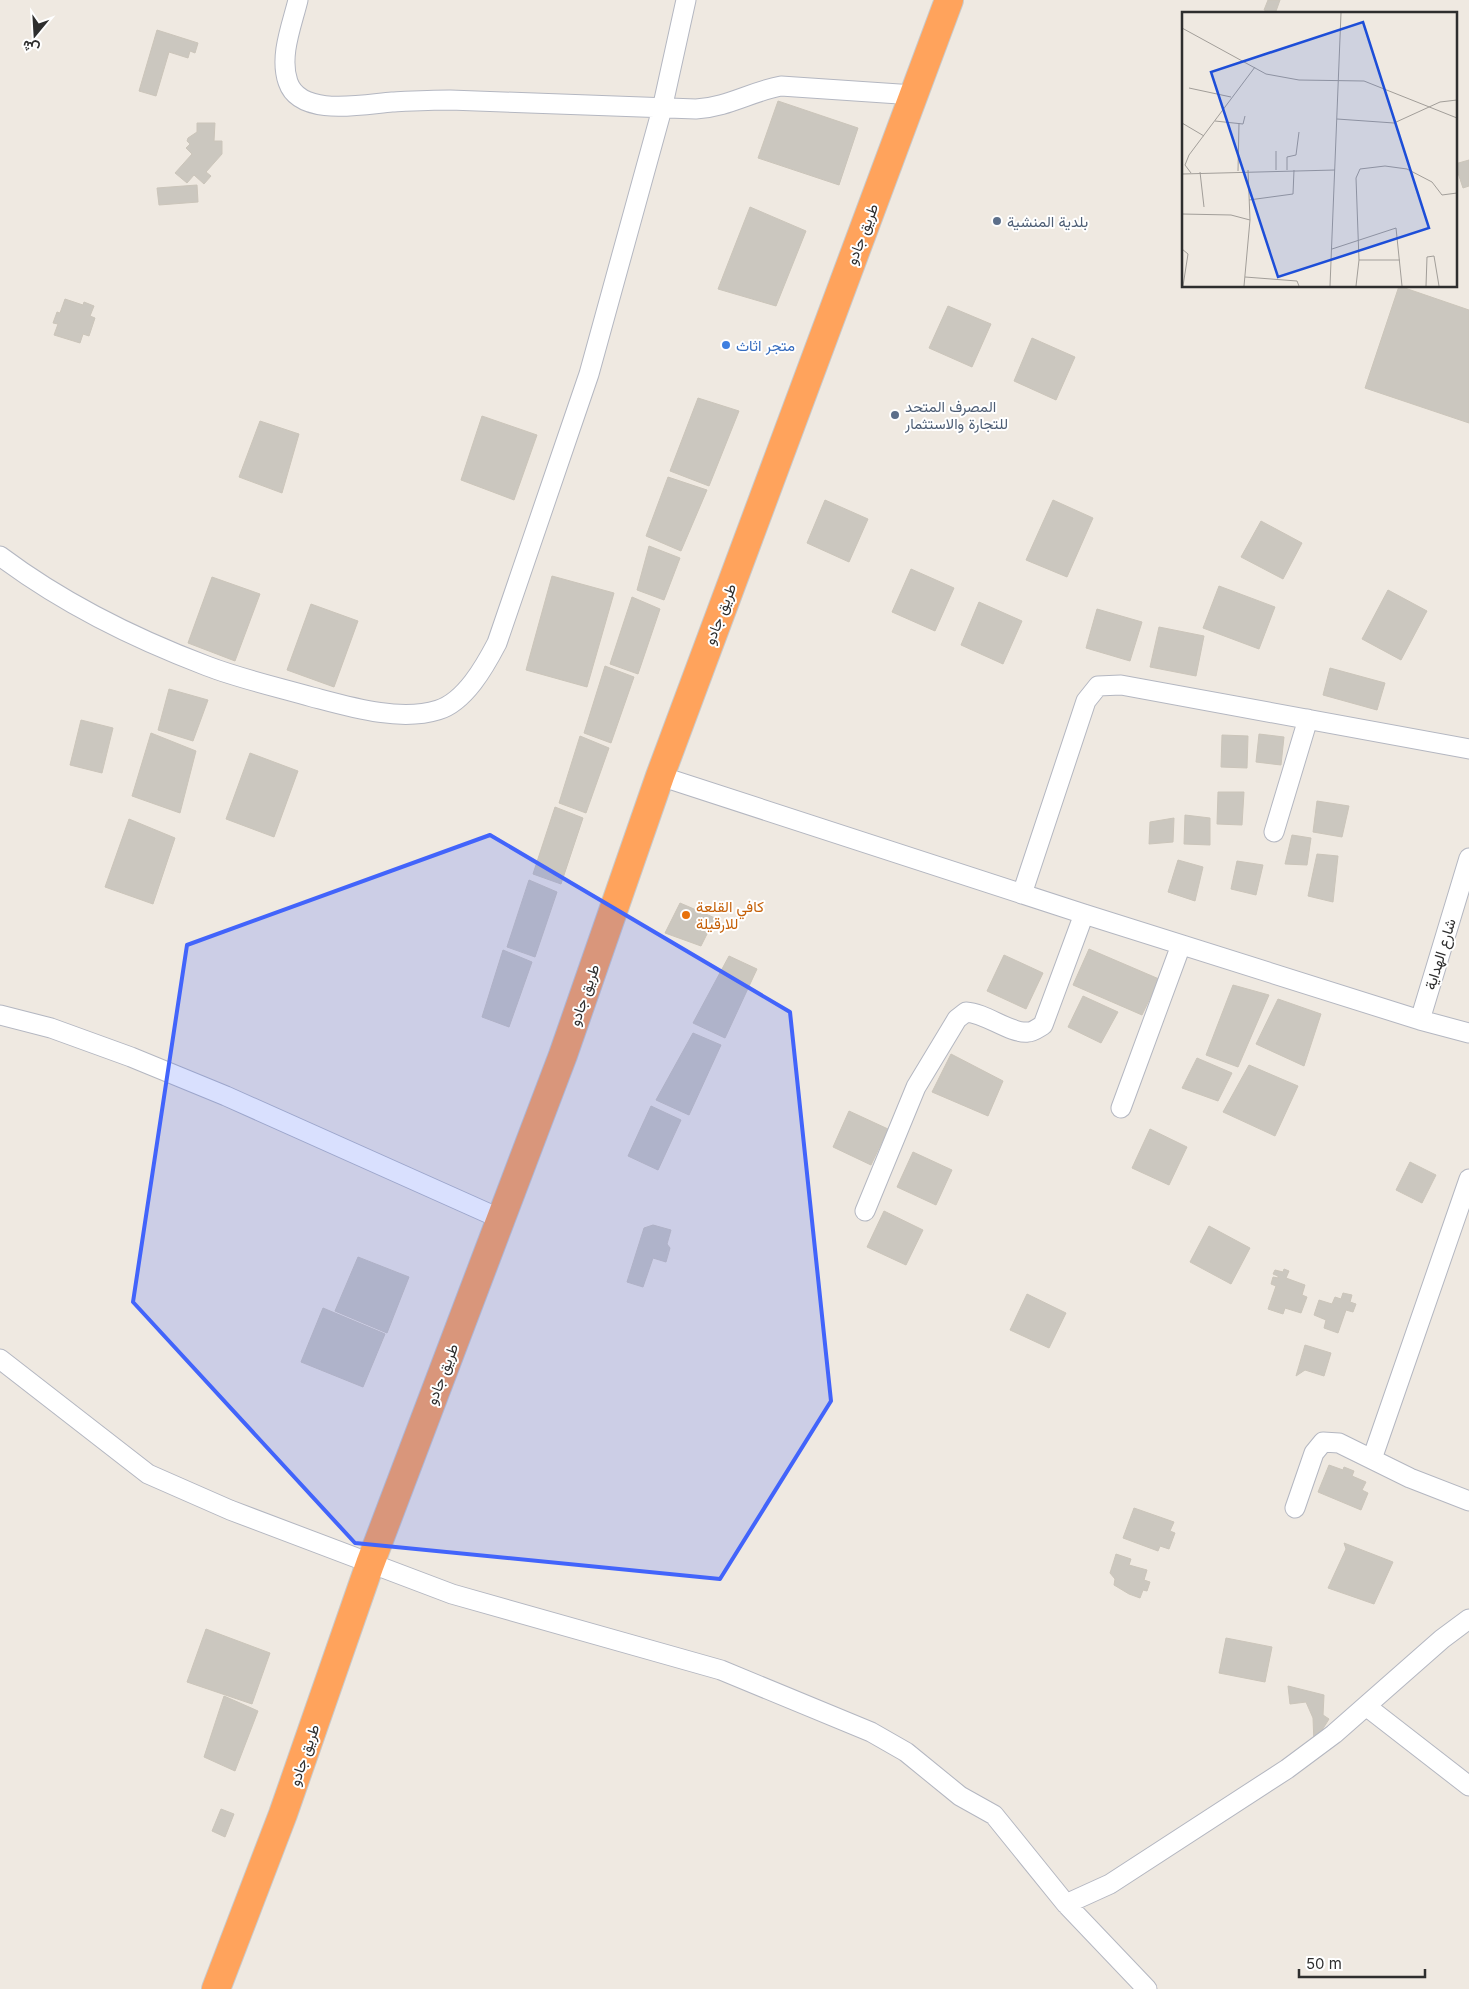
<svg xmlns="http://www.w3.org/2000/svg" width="1469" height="1989" font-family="Inter,Vazirmatn,sans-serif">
<rect width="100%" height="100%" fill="#efe9e1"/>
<path fill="#cbc7bf" stroke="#cbc5ba" d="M 1268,0 L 1280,0 L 1275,14 L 1264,10 Z
M 157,30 L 198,43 L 195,53 L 190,51 L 188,58 L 169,52 L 156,96 L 139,91 Z
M 778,101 L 858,128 L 839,185 L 758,158 Z
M 197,123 L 215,123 L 214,141 L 222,141 L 222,154 L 206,172 L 211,176 L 204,184 L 194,175 L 187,183 L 175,173 L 192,154 L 186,148 L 190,144 L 187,141 L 188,138 L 197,132 Z
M 1469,160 L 1469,186 L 1463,188 L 1455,164 Z
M 197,185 L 198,202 L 159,205 L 157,188 Z
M 750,207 L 806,231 L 776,306 L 718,289 Z
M 1399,286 L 1469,310 L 1469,423 L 1365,388 Z
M 65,299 L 83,305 L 84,302 L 94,306 L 90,316 L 95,318 L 89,336 L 83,334 L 80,343 L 54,335 L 58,324 L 53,323 L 57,312 L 60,313 Z
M 948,306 L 991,324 L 972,367 L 929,348 Z
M 1032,338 L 1075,357 L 1056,400 L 1014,381 Z
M 698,398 L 739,411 L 709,486 L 670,471 Z
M 482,416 L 537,435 L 514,500 L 461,480 Z
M 260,421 L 299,434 L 282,493 L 239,477 Z
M 668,477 L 707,490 L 681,551 L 646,536 Z
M 825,500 L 868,519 L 849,562 L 807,543 Z
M 1053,500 L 1093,518 L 1067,577 L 1026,560 Z
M 1261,521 L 1302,543 L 1283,579 L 1241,557 Z
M 649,546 L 680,558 L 664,600 L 637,590 Z
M 911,569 L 954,588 L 935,631 L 892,612 Z
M 552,576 L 614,593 L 587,687 L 526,670 Z
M 212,577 L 260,594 L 235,661 L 188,643 Z
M 1219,586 L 1275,607 L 1259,649 L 1203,628 Z
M 1388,590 L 1427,611 L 1401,660 L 1362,639 Z
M 632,597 L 660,609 L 638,674 L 610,664 Z
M 979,602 L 1022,621 L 1003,664 L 961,645 Z
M 311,604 L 358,621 L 334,687 L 287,670 Z
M 1097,609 L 1142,622 L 1130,661 L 1086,648 Z
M 1159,627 L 1204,636 L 1196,676 L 1150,667 Z
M 605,666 L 634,677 L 611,743 L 584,733 Z
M 1330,668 L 1385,683 L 1377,710 L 1323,695 Z
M 169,689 L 208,700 L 193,741 L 158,730 Z
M 81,720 L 113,728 L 102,773 L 70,765 Z
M 151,733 L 196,751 L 180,813 L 132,796 Z
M 1259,734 L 1284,737 L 1281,765 L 1256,762 Z
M 1222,735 L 1248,736 L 1247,768 L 1221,767 Z
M 580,736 L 609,748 L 586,813 L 559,803 Z
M 250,753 L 298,771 L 274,837 L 226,819 Z
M 1218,792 L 1244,792 L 1242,825 L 1217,824 Z
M 1317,801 L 1349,806 L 1342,837 L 1313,832 Z
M 555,807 L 583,818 L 561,884 L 533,874 Z
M 1185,815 L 1210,818 L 1210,845 L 1184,844 Z
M 1174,818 L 1173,842 L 1149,844 L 1150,822 Z
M 129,819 L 175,838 L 153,904 L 105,887 Z
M 1292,835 L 1311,838 L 1307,865 L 1285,864 Z
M 1317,854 L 1338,856 L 1333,902 L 1308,896 Z
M 1178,860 L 1203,867 L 1195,901 L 1168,892 Z
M 1237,861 L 1263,865 L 1256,895 L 1231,889 Z
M 529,880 L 557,892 L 535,957 L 507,947 Z
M 680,903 L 715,918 L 701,946 L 665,933 Z
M 1089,949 L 1159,979 L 1142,1015 L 1073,985 Z
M 503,950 L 532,962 L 509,1027 L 482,1017 Z
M 1004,955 L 1043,973 L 1026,1009 L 987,991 Z
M 729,956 L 757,969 L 725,1038 L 693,1023 Z
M 1233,985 L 1269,995 L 1238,1067 L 1206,1055 Z
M 1083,996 L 1118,1012 L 1101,1043 L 1068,1027 Z
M 1278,999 L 1321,1014 L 1304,1066 L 1256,1044 Z
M 693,1033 L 721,1045 L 689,1115 L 656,1100 Z
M 951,1054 L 1003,1081 L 988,1116 L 932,1092 Z
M 1197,1058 L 1232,1073 L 1218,1101 L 1182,1088 Z
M 1249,1065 L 1298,1086 L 1275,1136 L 1223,1112 Z
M 651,1106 L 681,1120 L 658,1170 L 628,1156 Z
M 849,1111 L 888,1129 L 871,1165 L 833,1147 Z
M 1150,1129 L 1187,1147 L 1169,1185 L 1132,1168 Z
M 913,1152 L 952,1170 L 936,1205 L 897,1187 Z
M 1410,1162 L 1436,1175 L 1422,1203 L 1396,1190 Z
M 884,1211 L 923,1230 L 906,1265 L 867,1247 Z
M 653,1225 L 671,1230 L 667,1244 L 670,1248 L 666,1262 L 653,1258 L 643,1287 L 627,1282 L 644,1228 Z
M 1209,1226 L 1250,1248 L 1231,1284 L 1190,1262 Z
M 358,1257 L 409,1277 L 387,1333 L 335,1311 Z
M 1284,1269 L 1289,1271 L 1286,1278 L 1305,1285 L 1302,1295 L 1307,1297 L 1301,1313 L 1285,1308 L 1283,1314 L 1268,1309 L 1276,1286 L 1271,1284 L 1273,1277 L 1278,1278 L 1278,1276 L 1273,1274 L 1275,1270 L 1283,1272 Z
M 1343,1293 L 1352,1295 L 1350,1302 L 1356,1304 L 1353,1312 L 1346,1310 L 1338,1333 L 1324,1328 L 1326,1320 L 1314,1315 L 1319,1300 L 1332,1304 L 1335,1297 L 1341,1299 Z
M 1027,1294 L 1066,1313 L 1049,1348 L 1010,1330 Z
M 323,1308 L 385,1334 L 363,1387 L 301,1362 Z
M 1305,1345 L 1331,1353 L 1324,1376 L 1305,1370 L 1296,1376 Z
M 1329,1465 L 1343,1470 L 1344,1467 L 1354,1471 L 1352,1476 L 1366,1482 L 1362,1490 L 1368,1493 L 1361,1510 L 1318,1492 Z
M 1134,1508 L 1174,1522 L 1170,1531 L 1175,1533 L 1169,1549 L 1160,1546 L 1158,1551 L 1123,1538 Z
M 1344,1543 L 1393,1562 L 1374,1604 L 1328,1588 L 1346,1549 Z
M 1116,1554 L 1131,1559 L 1129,1565 L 1147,1570 L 1144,1580 L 1150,1582 L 1147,1591 L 1143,1590 L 1140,1598 L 1129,1594 L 1114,1585 L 1115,1579 L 1110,1573 Z
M 206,1629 L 270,1653 L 252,1704 L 187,1682 Z
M 1226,1638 L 1272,1647 L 1265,1682 L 1219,1673 Z
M 1288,1686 L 1324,1695 L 1323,1715 L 1329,1719 L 1314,1743 L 1313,1718 L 1306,1702 L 1290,1704 Z
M 224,1696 L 258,1711 L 235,1771 L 204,1757 Z
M 221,1809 L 234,1814 L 225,1837 L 212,1831 Z"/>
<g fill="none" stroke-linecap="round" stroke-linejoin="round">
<g stroke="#b4b7c1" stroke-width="21">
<path id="street" d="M 298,0 C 292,25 279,56 288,82 C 300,118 365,104 392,102 C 412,101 430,100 450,100 L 696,109 C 728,107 750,92 781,86 L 914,95
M 0,556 C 64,604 133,638 207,666 C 241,679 277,687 312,697 C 350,707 400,722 438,710 C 465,702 485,666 497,643 L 589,374 L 662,109 L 686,0
M 660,776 L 1084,914 L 1420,1020 L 1469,1033
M 1274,832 L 1308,719
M 1022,894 L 1086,701 L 1098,686 L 1121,685 L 1469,749
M 0,1015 L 51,1028 L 131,1057 L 226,1096 L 501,1219
M 1420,1020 L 1469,858
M 1121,1108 L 1181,945
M 865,1211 L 916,1087 L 957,1019 L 966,1012 C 986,1013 1010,1034 1028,1032 C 1033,1032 1038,1028 1043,1025 L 1084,914
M 0,1359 L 148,1474 L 230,1510 L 452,1594 L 721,1670 L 871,1732 L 906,1752 L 960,1796 L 994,1815 L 1066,1904 L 1147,1989
M 1372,1459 L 1469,1179
M 1295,1508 L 1314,1453 L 1323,1442 L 1339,1443 L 1410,1478 L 1469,1501
M 1366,1706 L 1469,1786
M 1066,1904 L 1110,1884 L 1287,1769 L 1334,1734 L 1442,1639 L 1469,1619"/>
</g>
<g stroke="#c9c9c9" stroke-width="30">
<path id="highway" d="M 216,1989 L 283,1814 L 370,1564 L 563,1055 L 660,776 L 949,0"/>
</g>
<use href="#street" stroke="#fff" stroke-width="19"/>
<use href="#highway" stroke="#ffa35c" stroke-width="28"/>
</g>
<path fill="#4264fb" fill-opacity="0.2" stroke="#4264fb" stroke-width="4" stroke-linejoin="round" d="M 490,835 L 790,1012 L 831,1401 L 720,1579 L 355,1543 L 133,1302 L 187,945 Z"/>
<g fill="#5c6f8a" stroke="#fff" stroke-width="2">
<circle cx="997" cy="221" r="5"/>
<circle cx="895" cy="415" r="5"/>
</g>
<circle fill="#3f7fe0" stroke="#fff" stroke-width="2" cx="726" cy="345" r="5"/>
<circle fill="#e8710a" stroke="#fff" stroke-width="2" cx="686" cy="915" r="5"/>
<g text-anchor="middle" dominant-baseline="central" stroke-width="4" stroke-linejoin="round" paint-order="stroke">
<g font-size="15" fill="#4e5e75" stroke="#fff" text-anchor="start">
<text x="1007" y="221">بلدية المنشية</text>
<text x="905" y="406">المصرف المتحد<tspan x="905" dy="17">للتجارة والاستثمار</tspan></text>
</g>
<g font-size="15" fill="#2e2e2e" stroke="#fff">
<text transform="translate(862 234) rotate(-69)">طريق جادو</text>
<text transform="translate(720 614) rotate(-69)">طريق جادو</text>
<text transform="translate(1440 954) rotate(-73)">شارع الهداية</text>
<text transform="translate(584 995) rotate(-71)">طريق جادو</text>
<text transform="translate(442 1374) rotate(-69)">طريق جادو</text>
<text transform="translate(304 1755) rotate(-71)">طريق جادو</text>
</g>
<g font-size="15" fill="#366cbe" stroke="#fff" text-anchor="start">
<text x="736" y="345">متجر اثاث</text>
</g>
<g font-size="15" fill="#c56008" stroke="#fff" text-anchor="start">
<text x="696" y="906">كافي القلعة<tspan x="696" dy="17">للارقيلة</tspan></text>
</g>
</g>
<g transform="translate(1182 12)">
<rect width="275" height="275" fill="#efe9e1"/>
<path fill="none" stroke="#a29e99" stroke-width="1" d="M 0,16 L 84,62 L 117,68 L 182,69 L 275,106M 7,76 L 49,85M 155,107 L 212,111 L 258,90 L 275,88M 33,109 L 61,112 L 63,104M 0,111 L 22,124M 94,158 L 94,139M 105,158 L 105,145 L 114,143 L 117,120M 56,159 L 57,111M 18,160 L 22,195M 9,161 L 3,153 L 7,143 L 73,55M 0,162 L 153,158M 67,188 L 111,182 L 112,158M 0,202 L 49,203 L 68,208M 0,237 L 6,242 L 1,274M 150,237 L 214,216 L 220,274M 177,248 L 218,248M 63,265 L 115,269 L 117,274M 62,274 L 68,208 L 66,158M 148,274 L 159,1M 174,274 L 177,248 L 174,166 L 178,157 L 203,154 L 225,157 L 250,170 L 260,183 L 275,181M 244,274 L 245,245 L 252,244 L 257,274"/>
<path fill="#1d4ed8" fill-opacity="0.15" stroke="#1d4ed8" stroke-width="2.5" d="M 181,10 L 247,216 L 96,265 L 29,60 Z"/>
<rect width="275" height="275" fill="none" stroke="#2e2e2e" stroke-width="2.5"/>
</g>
<g transform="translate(35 35) rotate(198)" stroke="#ffffff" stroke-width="4" paint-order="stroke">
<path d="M0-4L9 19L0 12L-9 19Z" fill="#2e2e2e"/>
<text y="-8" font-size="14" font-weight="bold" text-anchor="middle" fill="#2e2e2e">ش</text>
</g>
<path d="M1299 1969v8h126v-8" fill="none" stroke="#2e2e2e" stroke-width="2.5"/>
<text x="1306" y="1969" font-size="15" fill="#2e2e2e" stroke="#ffffff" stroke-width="4" paint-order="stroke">50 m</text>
</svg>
